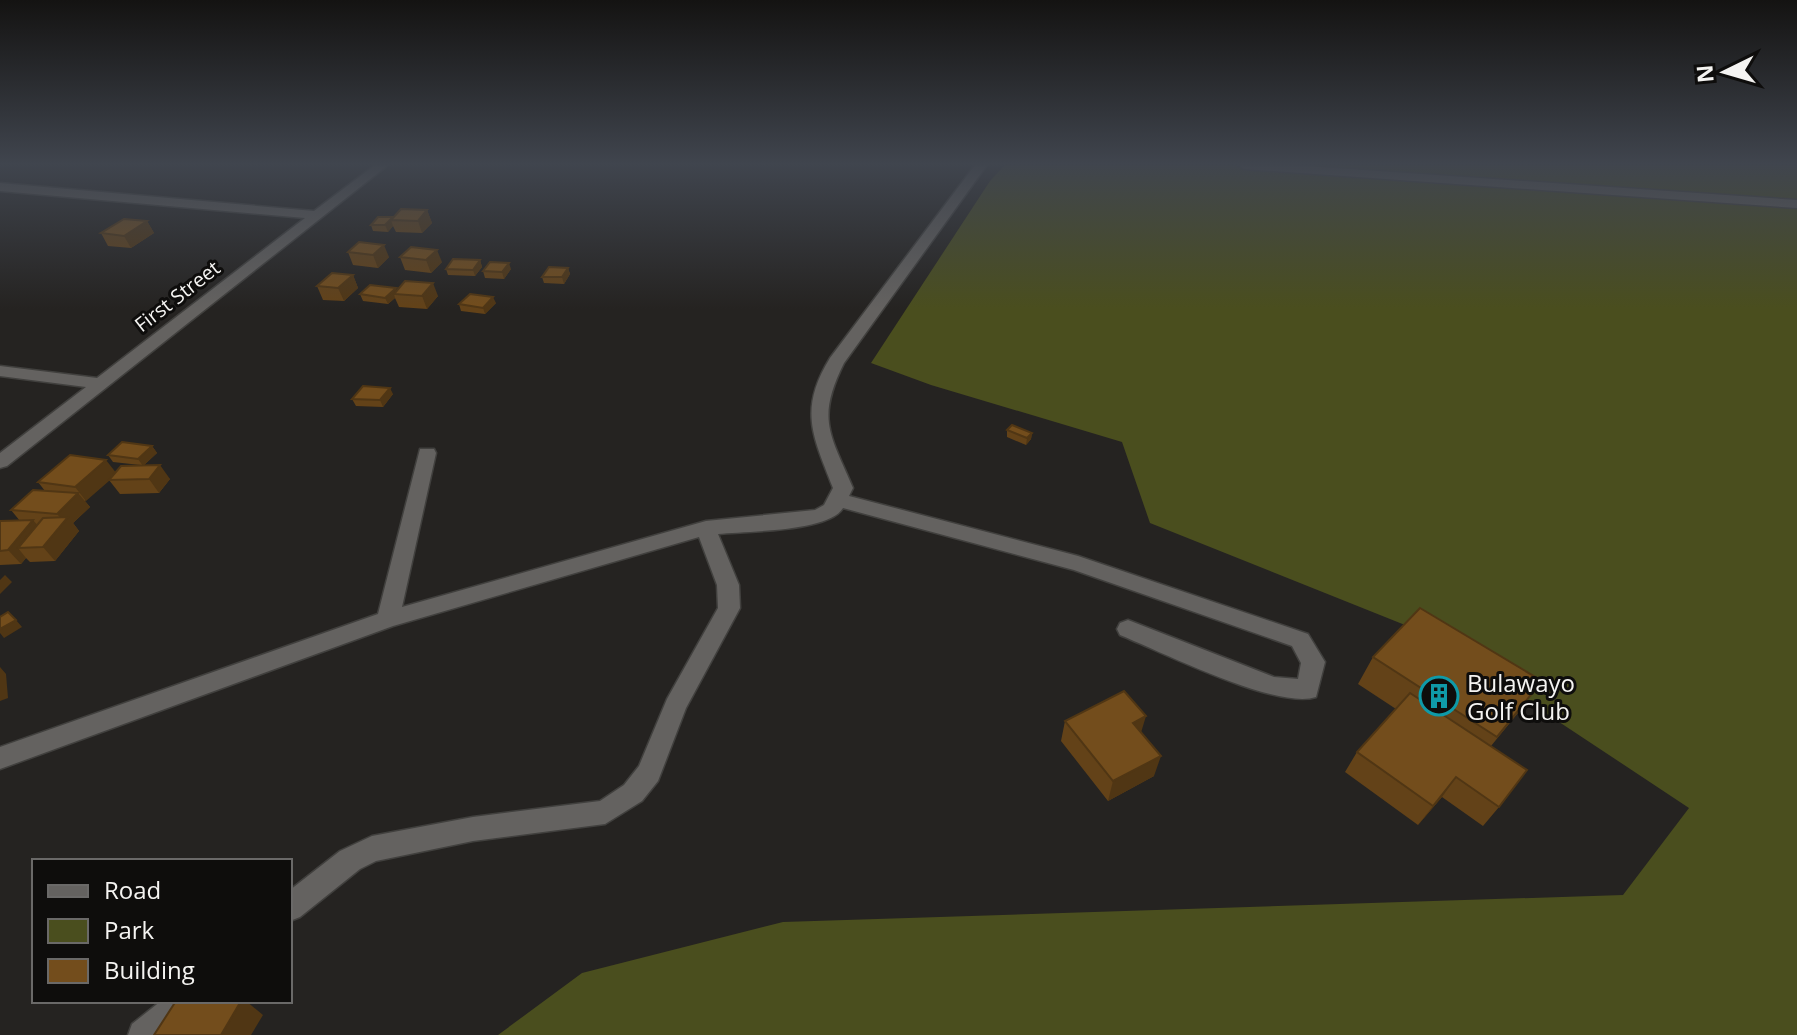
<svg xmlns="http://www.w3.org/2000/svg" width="1797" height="1035" font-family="'Open Sans',sans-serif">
<rect width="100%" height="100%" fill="#252321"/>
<path fill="#4a4e1e" d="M 1005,165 L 1797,165 L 1797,1035 L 498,1035 L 582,973 L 783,922 L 1623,895 L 1689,808 L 1425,633 L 1150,523 L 1122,442 L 931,385 L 871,363 L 990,181 Z"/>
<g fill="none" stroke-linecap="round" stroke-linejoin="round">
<g stroke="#41403e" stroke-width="3">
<path id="minor" d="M 375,165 L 388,165 L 7,466 L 0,468 L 0,453 L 86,387 L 0,376 L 0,366 L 97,378 L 305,218 L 0,191 L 0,183 L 314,211 Z
M 975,165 L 987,165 L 844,363 C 816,419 830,434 853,488 L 849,496 L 1078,556 L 1308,634 L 1325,662 L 1316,697 C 1277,710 1162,652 1120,635 L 1117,629 L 1120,623 L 1128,620 L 1274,677 L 1298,679 L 1301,663 L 1292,646 L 1074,570 L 843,508 C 829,532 746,531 718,534 L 739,585 L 740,608 L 686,708 L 658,781 L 642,801 L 605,824 L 473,841 L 376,861 L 360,869 L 300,917 L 290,921 L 290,890 L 340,851 L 372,836 L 473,817 L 600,801 L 624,785 L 639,766 L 667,699 L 718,608 L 717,585 L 699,537 L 393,626 L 0,769 L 0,747 L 378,614 L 420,449 L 434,449 L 436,453 L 402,607 L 706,521 L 815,510 L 824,505 L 833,488 C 813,436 798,410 830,358 Z
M 1238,165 L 1291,165 L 1797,200 L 1797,208 L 1244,169 Z
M 161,1001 L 200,1001 L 196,1012 L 167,1035 L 128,1035 L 132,1024 Z"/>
</g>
<use href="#minor" fill="#646260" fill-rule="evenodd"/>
</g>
<path fill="#634218" d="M 427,210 L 432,223 L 422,233 L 396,232 L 393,226 L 388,232 L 373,231 L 371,225 L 394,217 Z
M 147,221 L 154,233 L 131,248 L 108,246 L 101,233 Z
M 359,242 L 389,257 L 378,268 L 353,265 L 348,252 Z
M 411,247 L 442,262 L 431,273 L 405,270 L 400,257 Z
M 480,260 L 482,267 L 475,276 L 448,275 L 446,269 Z
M 568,268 L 570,274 L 564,284 L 544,283 L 542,277 Z
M 511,269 L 504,279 L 485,278 L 483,271 Z
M 353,275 L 358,288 L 344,301 L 323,300 L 317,286 Z
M 397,290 L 438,296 L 427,309 L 399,307 L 395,298 L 388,304 L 363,301 L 360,294 Z
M 496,303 L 485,314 L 461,311 L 459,304 Z
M 393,394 L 383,407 L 356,406 L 352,399 Z
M 1007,430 L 1032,433 L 1031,439 L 1026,445 L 1007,437 Z
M 152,446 L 157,453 L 144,465 L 170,479 L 159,493 L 120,494 L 109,480 L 85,501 L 90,507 L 73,523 L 79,531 L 55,561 L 30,562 L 26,558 L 21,564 L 0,565 L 0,521 L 20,521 L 11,510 L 45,491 L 38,482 L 116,472 L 140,465 L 113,462 L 108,455 Z
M 1373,657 L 1522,708 L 1491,746 L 1499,807 L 1483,826 L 1442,797 L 1418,825 L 1345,772 L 1357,752 L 1396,709 L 1358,684 Z
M 1065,721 L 1141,733 L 1154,776 L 1108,801 L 1061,741 Z"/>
<path fill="#503614" d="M 427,210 L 432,223 L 422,233 L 418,221 Z
M 391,220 L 393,226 L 388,232 L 385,225 Z
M 147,221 L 154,233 L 131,248 L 124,236 Z
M 384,245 L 389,257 L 378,268 L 373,255 Z
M 437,250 L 442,262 L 431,273 L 426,260 Z
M 480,260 L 482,267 L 475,276 L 473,270 Z
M 509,263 L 511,269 L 504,279 L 502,272 Z
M 568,268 L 570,274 L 564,284 L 562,277 Z
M 353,275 L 358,288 L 344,301 L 338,288 Z
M 433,283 L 438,296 L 427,309 L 422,296 Z
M 396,288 L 398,294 L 394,294 L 395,298 L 388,304 L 385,298 Z
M 493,297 L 496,303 L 485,314 L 483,308 Z
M 390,388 L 393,394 L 383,407 L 380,400 Z
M 1032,433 L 1031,439 L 1026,445 L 1027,438 Z
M 152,446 L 157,453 L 143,466 L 138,459 Z
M 106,460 L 117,474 L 86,501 L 75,487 Z
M 160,465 L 170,479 L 159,493 L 149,479 Z
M 78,493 L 90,507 L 73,523 L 79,531 L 55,561 L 43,547 L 64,522 L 57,514 Z
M 33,520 L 45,534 L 18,548 L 26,558 L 21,564 L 8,550 Z
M 5,575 L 12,582 L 0,594 L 0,580 Z
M 16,620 L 22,627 L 4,638 L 0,633 L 0,629 Z
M 0,667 L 6,674 L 8,698 L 0,701 Z
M 1146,716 L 1140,736 L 1133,723 Z
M 1161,756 L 1154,776 L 1108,801 L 1113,781 Z
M 1456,777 L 1442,797 L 1418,825 L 1433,806 Z
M 241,1001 L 246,1001 L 263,1015 L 251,1035 L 221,1035 Z"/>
<path fill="#734d1c" stroke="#503614" stroke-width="2" d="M 401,209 L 427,210 L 418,221 L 391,220 Z
M 378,217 L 393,217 L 385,225 L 371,225 Z
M 124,219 L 147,221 L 124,236 L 101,233 Z
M 359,242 L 384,245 L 373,255 L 348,252 Z
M 411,247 L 437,250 L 426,260 L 400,257 Z
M 453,259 L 480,260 L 473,270 L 446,269 Z
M 490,262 L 509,263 L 502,272 L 483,271 Z
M 549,267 L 568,268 L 562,277 L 542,277 Z
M 332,273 L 353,275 L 338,288 L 317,286 Z
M 405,281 L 433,283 L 422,296 L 394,294 Z
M 370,285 L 396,288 L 385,298 L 360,294 Z
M 470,294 L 493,297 L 483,308 L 459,304 Z
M 363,386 L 390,388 L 380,400 L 352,399 Z
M 1012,425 L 1032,433 L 1027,438 L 1007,430 Z
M 122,442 L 152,446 L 138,459 L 108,455 Z
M 70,455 L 106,460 L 75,487 L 38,482 Z
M 160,465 L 149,479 L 109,480 L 121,466 Z
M 33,490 L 78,493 L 57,514 L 11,510 Z
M 68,517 L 43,547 L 18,548 L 43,518 Z
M 33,520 L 8,550 L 0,551 L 0,521 Z
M 1420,608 L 1542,681 L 1497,737 L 1373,657 Z
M 8,612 L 16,620 L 0,629 L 0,617 Z
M 1124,691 L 1146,716 L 1133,723 L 1161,756 L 1113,781 L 1065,721 Z
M 1410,693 L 1527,770 L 1499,807 L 1456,777 L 1433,806 L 1357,752 Z
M 176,1001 L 241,1001 L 221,1035 L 154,1035 Z"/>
<linearGradient id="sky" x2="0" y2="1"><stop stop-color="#141312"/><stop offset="0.53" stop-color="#40454e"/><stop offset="1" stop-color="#40454e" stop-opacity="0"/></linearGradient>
<rect width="1797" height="309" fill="url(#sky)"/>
<defs>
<g id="building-ring" transform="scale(2)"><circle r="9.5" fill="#0e0d0c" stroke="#0f9aa8" stroke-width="1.5"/><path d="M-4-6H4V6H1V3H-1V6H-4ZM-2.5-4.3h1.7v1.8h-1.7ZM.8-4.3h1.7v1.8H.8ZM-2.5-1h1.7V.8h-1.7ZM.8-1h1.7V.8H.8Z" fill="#0f9aa8"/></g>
</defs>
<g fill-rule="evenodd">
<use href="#building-ring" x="1439" y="696"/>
</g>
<g text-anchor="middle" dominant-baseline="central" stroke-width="6" stroke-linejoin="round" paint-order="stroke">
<g font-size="20" fill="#f5f4f2" stroke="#0e0d0c">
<text transform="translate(177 296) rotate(-38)">First Street</text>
</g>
<g font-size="24" fill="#f5f4f2" stroke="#0e0d0c" text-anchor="start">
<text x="1467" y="682">Bulawayo<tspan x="1467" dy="28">Golf Club</tspan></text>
</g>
</g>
<rect x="32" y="859" width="260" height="144" fill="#0e0d0c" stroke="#6a6968" stroke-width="2"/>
<rect x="48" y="885" width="40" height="12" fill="#646260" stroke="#6a6968" stroke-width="2"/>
<text x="104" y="899" font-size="24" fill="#f5f4f2">Road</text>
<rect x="48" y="919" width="40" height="24" fill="#4a4e1e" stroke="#6a6968" stroke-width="2"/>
<text x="104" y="939" font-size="24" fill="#f5f4f2">Park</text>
<rect x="48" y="959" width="40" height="24" fill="#734d1c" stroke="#6a6968" stroke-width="2"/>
<text x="104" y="979" font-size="24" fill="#f5f4f2">Building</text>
<g transform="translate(1725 72) rotate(265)" stroke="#0e0d0c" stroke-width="6" paint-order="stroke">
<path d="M0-6L14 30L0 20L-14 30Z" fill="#f5f4f2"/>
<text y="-12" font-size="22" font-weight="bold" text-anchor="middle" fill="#f5f4f2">N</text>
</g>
</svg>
